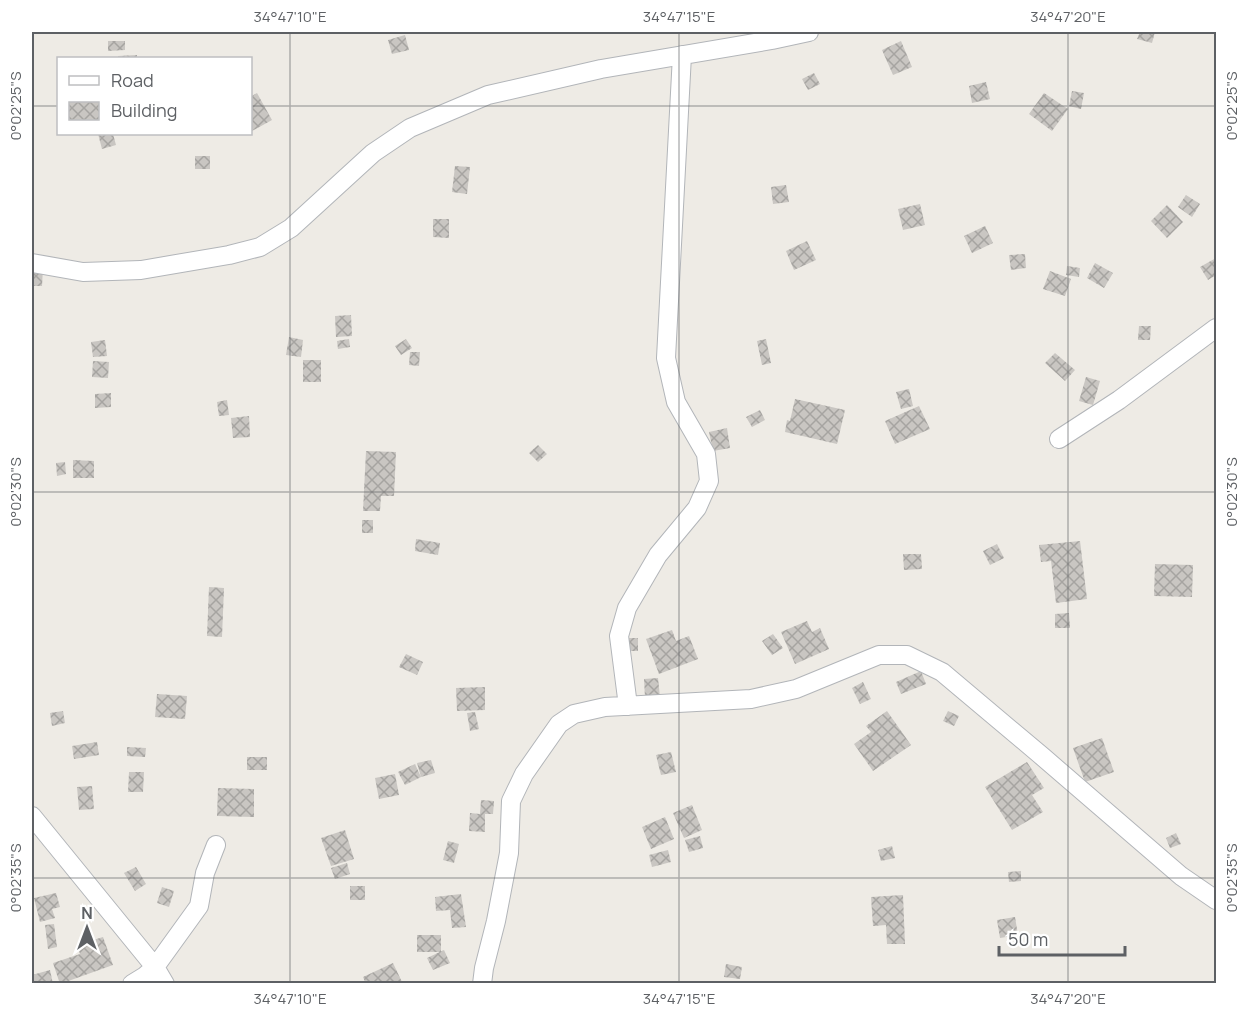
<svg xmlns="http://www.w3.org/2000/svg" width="1248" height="1015" font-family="Manrope,sans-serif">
<defs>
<pattern id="building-cross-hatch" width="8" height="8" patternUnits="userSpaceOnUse" patternTransform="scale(1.5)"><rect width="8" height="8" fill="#c9c6c2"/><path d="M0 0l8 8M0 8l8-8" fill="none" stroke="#a6a4a1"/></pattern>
</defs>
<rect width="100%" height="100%" fill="#eeebe5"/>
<path fill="url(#building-cross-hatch)" d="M 1140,32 L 1155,32 L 1152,43 L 1137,39 Z
M 405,35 L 409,50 L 392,54 L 388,40 Z
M 108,41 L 125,41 L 125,50 L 108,51 Z
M 901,41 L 912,67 L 893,75 L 882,50 Z
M 137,55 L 137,58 L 118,58 L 118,56 Z
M 814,73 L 820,84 L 808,90 L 802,79 Z
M 986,82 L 990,99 L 972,103 L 969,86 Z
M 1072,91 L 1084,93 L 1081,109 L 1069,106 Z
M 257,93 L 272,120 L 252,131 L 250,128 L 250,97 Z
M 1044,93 L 1068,109 L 1052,131 L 1029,114 Z
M 98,134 L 113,134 L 116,145 L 102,149 Z
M 195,156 L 210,156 L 210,169 L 195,169 Z
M 455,166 L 470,167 L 467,194 L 452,192 Z
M 786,185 L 789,202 L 773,204 L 771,187 Z
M 1186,195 L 1200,204 L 1192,217 L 1178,207 Z
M 920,204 L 925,225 L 903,230 L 898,209 Z
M 1167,205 L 1183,222 L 1167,238 L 1151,221 Z
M 433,219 L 449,219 L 449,238 L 433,237 Z
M 985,226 L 993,243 L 972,253 L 964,236 Z
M 807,241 L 816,260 L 794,270 L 786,251 Z
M 1025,254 L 1026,268 L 1011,270 L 1009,255 Z
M 1216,258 L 1216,275 L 1208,280 L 1200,267 Z
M 1095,263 L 1113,273 L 1104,288 L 1087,278 Z
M 1067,266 L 1080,268 L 1079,277 L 1066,275 Z
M 32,268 L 43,268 L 42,286 L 32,286 Z
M 1050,271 L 1071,279 L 1065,296 L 1043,289 Z
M 351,315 L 352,336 L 336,337 L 335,316 Z
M 1139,326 L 1151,326 L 1150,340 L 1138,340 Z
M 289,337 L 303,340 L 301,357 L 286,355 Z
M 349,339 L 350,347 L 338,349 L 337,341 Z
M 406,339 L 412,348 L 401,355 L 395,346 Z
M 766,339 L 771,363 L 762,365 L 757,341 Z
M 105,340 L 107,356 L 93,357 L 91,342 Z
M 410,352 L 420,352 L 419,366 L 409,365 Z
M 1055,353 L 1075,370 L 1065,381 L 1045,363 Z
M 303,360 L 321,360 L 321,382 L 303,382 Z
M 93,361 L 109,362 L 108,378 L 92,377 Z
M 1086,377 L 1100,381 L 1093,405 L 1079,401 Z
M 909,389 L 913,406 L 901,409 L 896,392 Z
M 111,393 L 111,407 L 95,408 L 95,394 Z
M 795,399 L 845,410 L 837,444 L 785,432 L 787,420 L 790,421 Z
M 227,400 L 229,415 L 219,416 L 217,402 Z
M 919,406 L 930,429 L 895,444 L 885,421 Z
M 760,410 L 765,420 L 752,427 L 746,417 Z
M 249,416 L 250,437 L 233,438 L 231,418 Z
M 727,428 L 730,448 L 713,451 L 709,432 Z
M 538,445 L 547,454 L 538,462 L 529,453 Z
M 366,451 L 396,452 L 394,496 L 381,496 L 380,511 L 363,511 Z
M 73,460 L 94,461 L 94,478 L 73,478 Z
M 65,462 L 66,474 L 57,476 L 56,463 Z
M 362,520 L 373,520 L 373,533 L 362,533 Z
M 416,539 L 440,543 L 438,555 L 415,551 Z
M 1080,541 L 1087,599 L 1056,603 L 1051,561 L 1041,562 L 1039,545 Z
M 997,544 L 1004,558 L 990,565 L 983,551 Z
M 903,554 L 921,554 L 922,569 L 904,570 Z
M 1155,564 L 1193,565 L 1192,597 L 1154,596 Z
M 209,587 L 224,588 L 222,637 L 207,636 Z
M 1069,613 L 1070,628 L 1055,628 L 1055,614 Z
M 807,621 L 812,632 L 820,628 L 829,649 L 795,664 L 781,632 Z
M 672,630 L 676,641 L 689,636 L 698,659 L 659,674 L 646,639 Z
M 773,634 L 783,648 L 772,655 L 762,641 Z
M 627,638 L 638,638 L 638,651 L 626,651 Z
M 406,654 L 423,662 L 417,675 L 399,667 Z
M 921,671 L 926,684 L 901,694 L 896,682 Z
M 658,678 L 660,697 L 645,698 L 644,679 Z
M 863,682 L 871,699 L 860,704 L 852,688 Z
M 485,687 L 485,710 L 457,711 L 456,688 Z
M 157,694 L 187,696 L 185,719 L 155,717 Z
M 63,711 L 65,723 L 52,726 L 50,713 Z
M 887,711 L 911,745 L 873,771 L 854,744 L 871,732 L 866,726 Z
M 948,711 L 959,716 L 954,726 L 943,721 Z
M 475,712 L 479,729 L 470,731 L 467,713 Z
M 1102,738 L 1114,772 L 1085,782 L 1073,748 Z
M 97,742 L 99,755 L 74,759 L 72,746 Z
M 127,747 L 146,748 L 145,757 L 127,756 Z
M 671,752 L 676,772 L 661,775 L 656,755 Z
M 247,757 L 267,757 L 267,770 L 247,770 Z
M 431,760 L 435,773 L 421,777 L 417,763 Z
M 1027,762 L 1044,788 L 1032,795 L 1043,812 L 1012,830 L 985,787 Z
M 415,764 L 421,777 L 405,785 L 398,772 Z
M 129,772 L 144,772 L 143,792 L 128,792 Z
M 395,774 L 399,795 L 379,799 L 375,778 Z
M 92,786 L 94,809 L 79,810 L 77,787 Z
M 218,788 L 254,789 L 254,817 L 217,816 Z
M 481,800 L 494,801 L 493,814 L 485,814 L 485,832 L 469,831 L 470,813 L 480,814 Z
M 692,805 L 702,830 L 684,838 L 673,813 Z
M 665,817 L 674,839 L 651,849 L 642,827 Z
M 345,830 L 354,859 L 331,866 L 321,838 Z
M 1176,833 L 1181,844 L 1170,848 L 1166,838 Z
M 700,836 L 703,848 L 689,852 L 685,840 Z
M 448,841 L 459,844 L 454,863 L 443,860 Z
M 892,846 L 895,858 L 881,861 L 878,850 Z
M 668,850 L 671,862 L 652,867 L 649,855 Z
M 347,863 L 350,874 L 335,879 L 331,868 Z
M 136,867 L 146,884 L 135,891 L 124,873 Z
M 1021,871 L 1021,881 L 1009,882 L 1008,872 Z
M 350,886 L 365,886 L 365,900 L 350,900 Z
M 162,887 L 174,891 L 169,907 L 157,903 Z
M 56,893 L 60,907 L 52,909 L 55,918 L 40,922 L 34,898 Z
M 461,894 L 466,927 L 452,928 L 450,910 L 436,911 L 435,897 Z
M 903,895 L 905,944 L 887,944 L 886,925 L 873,926 L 871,897 Z
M 1015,917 L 1018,935 L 1000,938 L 997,920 Z
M 54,924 L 57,947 L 48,949 L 45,925 Z
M 417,935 L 441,935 L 441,952 L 417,952 Z
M 103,937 L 113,965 L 60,984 L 53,963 L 80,954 L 77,945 Z
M 444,950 L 450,963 L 433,970 L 427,958 Z
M 393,963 L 402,982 L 399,984 L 366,984 L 363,977 Z
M 726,964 L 742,967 L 740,979 L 724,977 Z
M 50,970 L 53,984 L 32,984 L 32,975 Z"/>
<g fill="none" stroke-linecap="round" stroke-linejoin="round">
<g stroke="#b2b5b9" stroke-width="20">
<path id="minor" d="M 32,263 L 83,272 L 141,270 L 229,255 L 260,247 L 291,228 L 373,153 L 410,128 L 488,95 L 601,69 L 772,40 L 809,32
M 1059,439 L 1119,400 L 1216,328
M 628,706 L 619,636 L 627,608 L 658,555 L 697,508 L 709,481 L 706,454 L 676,402 L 666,358 L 682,55
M 32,816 L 155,967 L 165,984
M 132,984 L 145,976 L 155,967 L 199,906 L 205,873 L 216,845
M 482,984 L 484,968 L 496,921 L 509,853 L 511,801 L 524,774 L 559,724 L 574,714 L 605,707 L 751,699 L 796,689 L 879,655 L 907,655 L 942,672 L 1043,757 L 1181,876 L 1216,900"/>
</g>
<use href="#minor" stroke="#fff" stroke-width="18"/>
</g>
<path fill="none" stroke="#5d6064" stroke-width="1.5" stroke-opacity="0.45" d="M 290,32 L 290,984M 679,32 L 679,984M 1068,32 L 1068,984M 32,106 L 58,106M 250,106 L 1216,106M 32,492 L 1216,492M 32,878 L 1216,878"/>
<rect width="1248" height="1015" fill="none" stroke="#ffffff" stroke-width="66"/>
<rect x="57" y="57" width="195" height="78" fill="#ffffff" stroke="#bebfc1" stroke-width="1.5"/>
<rect x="69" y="76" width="30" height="9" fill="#ffffff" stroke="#bebfc1" stroke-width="1.5"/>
<text x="111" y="87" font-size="18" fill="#5d6064">Road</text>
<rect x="69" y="102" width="30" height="18" fill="url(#building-cross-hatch)" stroke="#bebfc1" stroke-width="1.5"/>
<text x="111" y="117" font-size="18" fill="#5d6064">Building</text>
<g transform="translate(87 928)" stroke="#ffffff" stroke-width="4.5" paint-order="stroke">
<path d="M0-4.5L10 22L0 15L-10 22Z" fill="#5d6064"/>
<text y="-9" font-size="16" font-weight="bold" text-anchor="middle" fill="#5d6064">N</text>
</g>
<path d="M999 946v9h126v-9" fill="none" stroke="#5d6064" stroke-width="3"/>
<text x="1008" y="946" font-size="18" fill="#5d6064" stroke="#ffffff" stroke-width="4.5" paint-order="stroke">50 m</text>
<rect x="33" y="33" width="1182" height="949" fill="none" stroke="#5d6064" stroke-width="2"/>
<g font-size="15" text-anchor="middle" fill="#5d6064">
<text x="290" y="22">34°47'10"E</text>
<text x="679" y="22">34°47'15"E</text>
<text x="1068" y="22">34°47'20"E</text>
<text transform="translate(16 106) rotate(-90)" y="5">0°02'25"S</text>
<text transform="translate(1232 106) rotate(-90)" y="5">0°02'25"S</text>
<text transform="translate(16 492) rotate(-90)" y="5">0°02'30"S</text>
<text transform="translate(1232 492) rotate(-90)" y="5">0°02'30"S</text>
<text transform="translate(16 878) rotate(-90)" y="5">0°02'35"S</text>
<text transform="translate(1232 878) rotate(-90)" y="5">0°02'35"S</text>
<text x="290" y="1004">34°47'10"E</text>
<text x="679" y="1004">34°47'15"E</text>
<text x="1068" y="1004">34°47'20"E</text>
</g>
</svg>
